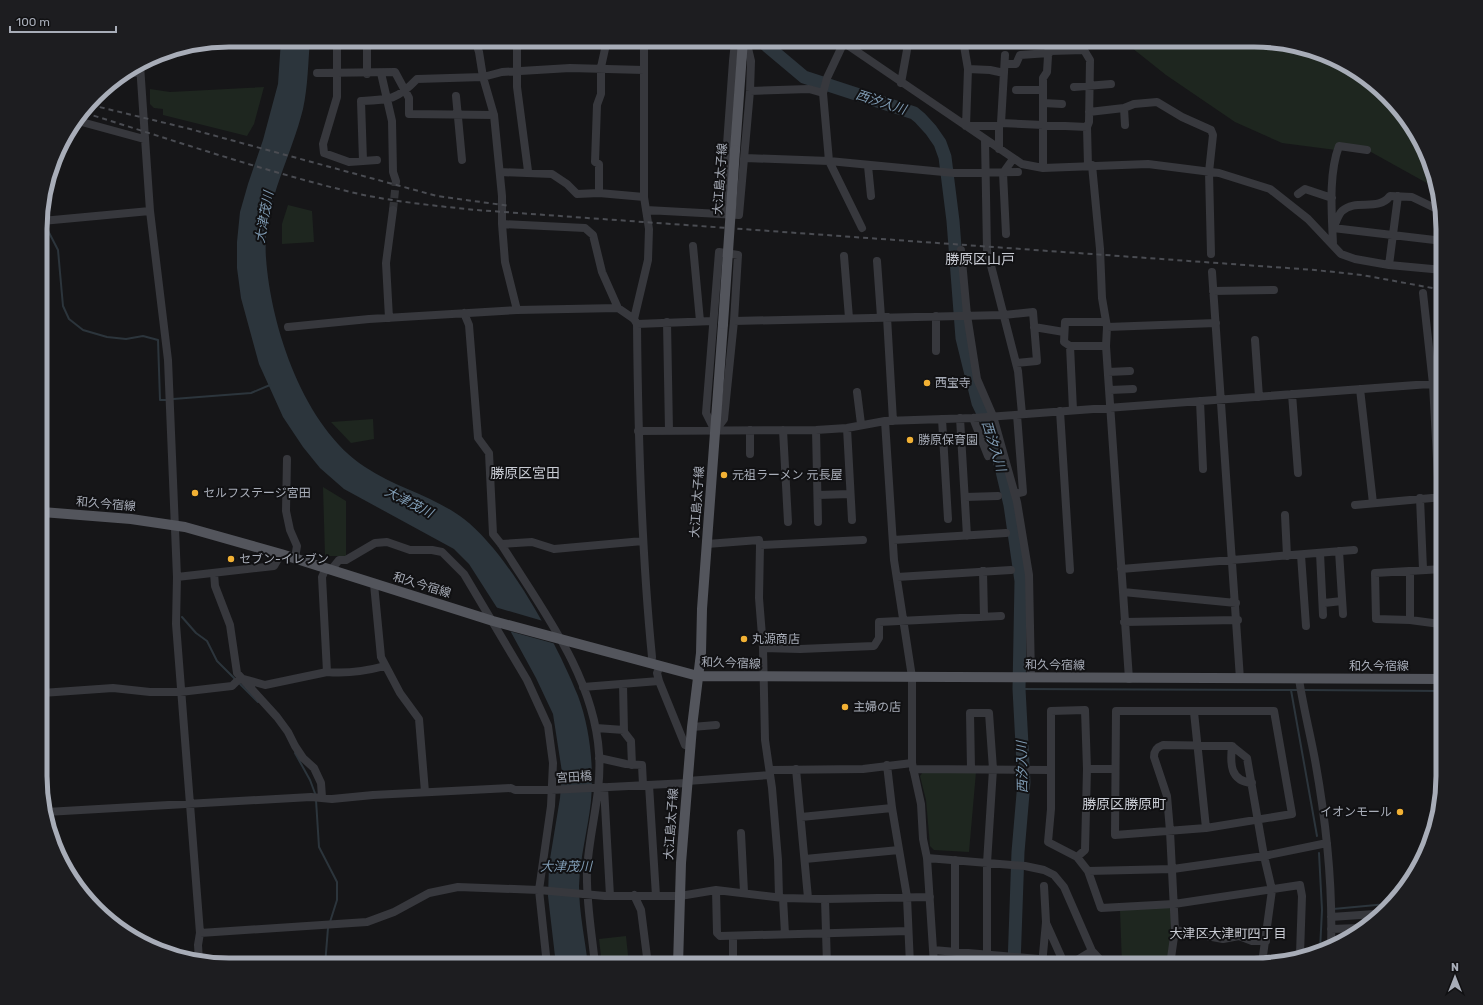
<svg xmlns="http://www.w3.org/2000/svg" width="1483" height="1005" font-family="Rubik,'Noto Sans JP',sans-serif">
<rect width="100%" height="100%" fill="#161618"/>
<path fill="#1e261f" d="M 1122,40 L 1266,40 L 1315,50 L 1369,79 L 1418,135 L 1434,187 L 1371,152 L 1336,150 L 1282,143 L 1235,122 L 1166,75 Z
M 264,87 L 254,124 L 247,136 L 163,115 L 163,109 L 154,108 L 150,104 L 150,89 L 170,92 Z
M 288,205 L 312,211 L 314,242 L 282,244 L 282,224 Z
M 373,419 L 374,439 L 351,443 L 331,422 Z
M 323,487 L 346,501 L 346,556 L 325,556 Z
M 923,772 L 976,772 L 969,852 L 934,850 L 930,846 L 926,800 L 920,776 Z
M 1168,907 L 1172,910 L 1168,965 L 1122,965 L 1120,910 Z
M 626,936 L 629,965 L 602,965 L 599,939 Z"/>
<path fill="#2c353c" d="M 281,40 L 310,40 C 308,63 308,86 303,109 C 291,158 262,206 266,258 C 271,328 304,427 365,467 C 396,488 434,496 464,519 C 510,555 556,642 578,696 C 590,728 594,767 591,801 C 588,829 580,857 579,886 C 579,912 585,939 588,965 L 556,965 L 548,896 L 549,865 L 560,798 L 562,772 L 553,714 L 536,678 L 501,614 L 469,564 L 454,549 L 344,489 L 320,468 L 303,447 L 283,417 L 259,364 L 241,298 L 237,268 L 237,242 L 240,212 L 248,184 L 263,140 L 278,84 Z"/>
<path fill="#161618" d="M 495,607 L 543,621 L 556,644 L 509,631 Z"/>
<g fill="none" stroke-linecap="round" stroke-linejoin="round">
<path stroke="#2c353c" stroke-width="2" d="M 44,223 L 58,250 L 63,306 L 69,319 L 83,330 L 107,337 L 126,339 L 143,336 L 158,340 L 160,400 L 168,400
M 173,399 L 251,393 L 270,385
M 182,617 L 196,633 L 207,641 L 217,661 L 235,679
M 238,682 L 258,702
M 1019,689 L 1299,690
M 1291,690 L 1317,836
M 1304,690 L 1443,691
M 295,753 L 310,780 L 316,796
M 316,800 L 319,847 L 337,882 L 337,900 L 330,922
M 1319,853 L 1322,910 L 1320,950
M 1333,909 L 1387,904
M 325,965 L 328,928"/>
<path stroke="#2c353c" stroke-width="13" d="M 760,40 L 804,77 L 914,113 L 920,118 L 931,130 L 940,143 L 945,157 L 953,221 L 962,338 L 978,403 L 988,424 L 1002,471 L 1010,505 L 1021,581 L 1019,689 L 1024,782 L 1018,852 L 1014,965"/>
<path stroke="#333438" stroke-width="8" stroke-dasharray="8 4" stroke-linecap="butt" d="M 393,210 L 396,181"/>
<path stroke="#37383d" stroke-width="8" d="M 337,40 L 337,97 L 323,144 L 324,153 L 349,162 L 377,160
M 367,40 L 367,74
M 475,40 L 479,52 L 483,77 L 494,115 L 502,196 L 502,224 L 505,262 L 517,310
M 517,40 L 517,87 L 528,171
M 840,40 L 1022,164 L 1043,168 L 1148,164 L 1219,173 L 1270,189 L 1308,219 L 1341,254 L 1355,259 L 1389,265 L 1443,270
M 963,40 L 968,69 L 966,126 L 999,126 L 1001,123 L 1087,127 L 1089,122 L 1090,60 L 1084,50 L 1050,51
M 844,42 L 827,78 L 823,93 L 829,161 L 862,228
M 848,45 L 906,41 L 963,45
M 1006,64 L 1016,64 L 1020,55 L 1049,53
M 140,65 L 150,211 L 168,360 L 177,577 L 176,624 L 200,933 L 198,945 L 199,961
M 968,69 L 990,70 L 1004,73
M 128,73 L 140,72
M 317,73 L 395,72 L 409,98 L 409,114 L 494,115
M 381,73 L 392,121 L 393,172 L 396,181
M 901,83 L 907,50 L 906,41
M 1074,87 L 1111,84
M 1016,90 L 1043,90
M 750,91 L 809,89 L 823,93
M 456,96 L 462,160
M 1043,103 L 1062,104
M 1124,108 L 1125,125
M 1089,112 L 1124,108 L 1134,104 L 1157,102 L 1182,117 L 1211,130 L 1213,135 L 1209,172 L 1211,254
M 78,121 L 144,139
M 1001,123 L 1005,55
M 1087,127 L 1088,166
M 985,140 L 987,250 L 1018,371 L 1022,414
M 999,149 L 999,126
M 745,158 L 829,161 L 954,173 L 1018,172
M 363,161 L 361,101 C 389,100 397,100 417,79 L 483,77 L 502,72 L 570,68 L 644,70
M 1092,165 L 1100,249 L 1102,298 L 1107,327 L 1106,346 L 1129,679
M 868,166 L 871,196
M 1043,168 L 1043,78 L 1047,72 L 1049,40
M 500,172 L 552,174 L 567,184 L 577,194 L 599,193 L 644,197
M 599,193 L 599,164 L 595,162 L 597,105 L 601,94 L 601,67 L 607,40
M 1298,194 L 1305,189 L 1332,198
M 646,210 L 739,215 L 750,91 L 751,61 L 746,40
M 1441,211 L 1412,197 L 1390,196 C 1378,212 1356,198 1342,211 C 1338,215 1336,223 1333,228 L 1443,241
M 722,214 L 733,61 L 735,42 L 737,40
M 42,221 L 150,211
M 502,224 L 585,228 L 593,235 L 602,272 L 618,308
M 1006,234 L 1003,173 L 1013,159
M 1333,245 C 1332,215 1328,175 1339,146 L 1367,150
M 693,246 L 700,321
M 961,250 L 967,315 L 977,379 L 993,416 L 1017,502 L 1029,575 L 1031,678
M 719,252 L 738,255 L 734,321 L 724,419 L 715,431 L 706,413 Z
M 844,256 L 849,318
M 877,261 L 881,317
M 1389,265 L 1398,196
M 1212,272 L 1240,679
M 1213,291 L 1274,290
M 1423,293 L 1433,384 L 1439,497
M 464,313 L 469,325 L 478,438 L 489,453 L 493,534 L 501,544 C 541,608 594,676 599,753 C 602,794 589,831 587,871 C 586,902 592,934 595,965
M 936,316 L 936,351
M 887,317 L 893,421
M 389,318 L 386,263 L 393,210
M 634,319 L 648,260 L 649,229 L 644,197 L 644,40
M 734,321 L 1004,315 L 1033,312 L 1037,361 L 1016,363
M 667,322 L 669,431
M 637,324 C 638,435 641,546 652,657 L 651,663
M 288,327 L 369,319 L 517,310 L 618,308 L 634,319 L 637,324 L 713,321
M 1034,327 L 1064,332
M 1107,327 L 1216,323
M 1255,340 L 1259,397
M 1070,346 L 1073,410
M 1106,346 L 1070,346 L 1064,342 L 1065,322 L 1106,322
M 1108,372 L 1130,371
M 1360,389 L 1373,503
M 1110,390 L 1133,389
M 857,392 L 861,424
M 1292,394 L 1298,473
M 1200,401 L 1203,469
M 1060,411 L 1070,570
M 960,418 L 967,536
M 973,418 L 988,456
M 942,419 L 948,519
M 885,421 L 894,560 L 912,677 L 912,763 L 921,804 L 923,839 L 927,858 L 934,965
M 847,428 L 852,520
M 783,430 L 788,522
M 816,430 L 818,522
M 638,431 L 816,430 L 847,428 L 885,421 L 973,418 L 1443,383
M 750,454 L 750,430
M 287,459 L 286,511 L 290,530 L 297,546 L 295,558
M 1015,494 L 1023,492 L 1017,415
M 818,495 L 850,494
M 965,497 L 998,496
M 1420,498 L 1423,569
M 1355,505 L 1443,497
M 1285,515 L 1287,556
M 893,540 L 1006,533
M 501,544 L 532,542 L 554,549 L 643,541
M 707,544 L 759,540 L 760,545 L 759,598 L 763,648 L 765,740 L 772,788 L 778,860 L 779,897
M 760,545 L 863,540
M 1339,551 L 1343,614
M 1320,553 L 1323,615
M 1301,555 L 1306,626
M 1121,569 L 1354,550
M 1443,569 L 1375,573 L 1376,619 L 1410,620 L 1440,624 L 1443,618
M 331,570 L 339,560 L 346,560 L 375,543 L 387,542 L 410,550 L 432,550 L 442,552 L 464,574 L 527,680 L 548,726 L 553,763 L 551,806 L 539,890 L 547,965
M 983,571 L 984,617
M 214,573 L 215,586 L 230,625 L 237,673 L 277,717 L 288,732 L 295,746 L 303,758 L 314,768 L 321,783 L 322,797
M 177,577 L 274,566 L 281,554
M 897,577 L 1011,570
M 374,584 L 381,657 L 400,693 L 419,719 L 425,792
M 1123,592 L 1236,603
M 1324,603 L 1342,601
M 1410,620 L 1410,571
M 1124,622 L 1238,620
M 1440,624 L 1443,644
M 763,648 L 800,649 L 874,646 L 879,638 L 879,622 L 1001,616
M 660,666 L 657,673 L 659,681 L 685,745 L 691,747
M 327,672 C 347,674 366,671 385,666
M 1299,679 C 1303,706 1310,733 1315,760 C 1326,821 1333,884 1331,947
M 623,684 L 624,732 L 631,741 L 632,765
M 583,687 L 659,681
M 42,693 L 113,688 L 150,692 L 180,692 L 232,686 L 240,678 L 265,685 L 327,672 L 322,577 L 326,568
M 1116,711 L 1274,711 L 1292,814 L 1206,828 L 1115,835 Z
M 1194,712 L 1206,828
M 692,727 L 716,725
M 596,728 L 624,730
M 1232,746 C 1230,764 1230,781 1252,783
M 599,758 L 626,764 L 642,765 L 643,785
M 887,765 L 892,808 L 907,897 L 910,965
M 796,769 L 808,898
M 913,769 L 1050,770
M 971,769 L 970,713 L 989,713 L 993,769 L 987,863 L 987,965
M 1087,769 L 1115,769
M 770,770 L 863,769 L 912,763
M 687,781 L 770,775
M 649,785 L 656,896
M 604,787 L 610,896
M 46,812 L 311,797 L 332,799 L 373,795 L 511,788 L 515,790 L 551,790 L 687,783
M 801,817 L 892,808
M 741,833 L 744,892
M 1077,857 L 1085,850 L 1087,769 L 1085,710 L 1051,711 L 1051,809 L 1048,842 L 1077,857 L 1088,871 L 1101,908 L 1174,904 L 1300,885 L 1302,896 L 1300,954
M 927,858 L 1025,866 L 1044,870 L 1054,875 L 1064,887 L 1092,951 L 1105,965
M 805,859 L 899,850
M 955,860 L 955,965
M 1088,871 L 1173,869 L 1264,856 L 1327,843
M 716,890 L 717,933 L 720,936 L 908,931
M 634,895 L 641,910 L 648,965
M 783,898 L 785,934
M 825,899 L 827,965
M 1331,917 L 1375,914
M 1046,923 L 1063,961
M 1331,929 L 1359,928
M 1175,930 L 1223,939 L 1239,936 L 1252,941 L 1266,941
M 200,933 L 367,922 L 394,912 L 429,893 L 458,887 L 539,890 L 605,896 L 680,896 L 716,890 L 783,898 L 825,899 L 930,897
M 733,936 L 733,965
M 933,950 L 1074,962
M 1171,963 L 1180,965
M 880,965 L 910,964
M 1042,965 L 1046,922 L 1044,886
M 1074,965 L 1074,962 L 1092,951
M 1170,965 L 1175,930 L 1170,831 L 1167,796 L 1154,757 C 1154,750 1157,747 1163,745 L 1232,746 L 1247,758 L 1264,856 L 1272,890 L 1262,963"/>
<path stroke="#53555c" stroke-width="10" d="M 735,150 L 743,40
M 42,512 L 131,519 L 185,527 L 281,554 L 493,621 L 698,676 L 1443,679
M 678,965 L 681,863 L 692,727 L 701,653 L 702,609 L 723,324"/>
<path stroke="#4a4c52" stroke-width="2" stroke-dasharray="5 4" stroke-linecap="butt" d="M 91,105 L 190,129 L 437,196 L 510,206
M 85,113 C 176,141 266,172 359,194 C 397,202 437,206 476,210 L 1315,270 L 1362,275 L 1443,290"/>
<path stroke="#53555c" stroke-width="10" d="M 723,324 L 735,150"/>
</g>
<g fill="#f2b134" stroke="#111113" stroke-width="1.5">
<circle cx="927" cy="383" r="4"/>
<circle cx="910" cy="440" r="4"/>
<circle cx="724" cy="475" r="4"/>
<circle cx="195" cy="493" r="4"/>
<circle cx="231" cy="559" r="4"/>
<circle cx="744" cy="639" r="4"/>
<circle cx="845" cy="707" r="4"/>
<circle cx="1400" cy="812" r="4"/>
</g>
<g text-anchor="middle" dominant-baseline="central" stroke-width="4" stroke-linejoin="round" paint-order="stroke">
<g font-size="12" fill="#a8adb8" stroke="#111113">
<text transform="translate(720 179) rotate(-86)">大江島太子線</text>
<text transform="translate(697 502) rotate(-86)">大江島太子線</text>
<text transform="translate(106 504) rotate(5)">和久今宿線</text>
<text transform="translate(422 585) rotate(17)">和久今宿線</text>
<text transform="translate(731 663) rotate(2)">和久今宿線</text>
<text transform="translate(1055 665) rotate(1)">和久今宿線</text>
<text x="1379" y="666">和久今宿線</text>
<text transform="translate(574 777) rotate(-4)">宮田橋</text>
<text transform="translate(671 824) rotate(-86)">大江島太子線</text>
</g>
<g font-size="12" fill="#a8adb8" stroke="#111113" text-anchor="start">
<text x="935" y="383">西宝寺</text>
<text x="918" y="440">勝原保育園</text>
<text x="732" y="475">元祖ラーメン 元長屋</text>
<text x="203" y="493">セルフステージ宮田</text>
<text x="239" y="559">セブン-イレブン</text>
<text x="752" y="639">丸源商店</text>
<text x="853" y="707">主婦の店</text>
<text x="1392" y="812" text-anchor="end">イオンモール</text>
</g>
<g font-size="13" font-style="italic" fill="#7f9bb3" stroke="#111113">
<text transform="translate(881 102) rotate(18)">西汐入川</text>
<text transform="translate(264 217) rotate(-80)">大津茂川</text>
<text transform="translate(994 446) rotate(73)">西汐入川</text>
<text transform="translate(409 502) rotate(27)">大津茂川</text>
<text transform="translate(1022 767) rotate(-91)">西汐入川</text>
<text x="566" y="866">大津茂川</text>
</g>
<g font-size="13" fill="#c9ccd4" stroke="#111113">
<text x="1228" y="933">大津区大津町四丁目</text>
</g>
<g font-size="14" fill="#c9ccd4" stroke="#111113">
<text x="980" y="259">勝原区山戸</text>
<text x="525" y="473">勝原区宮田</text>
<text x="1124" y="804">勝原区勝原町</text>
</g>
</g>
<path d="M0 0H1483V1005H0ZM229 47H1254A182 182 0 0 1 1436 229V776A182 182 0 0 1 1254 958H229A182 182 0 0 1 47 776V229A182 182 0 0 1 229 47Z" fill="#1d1d20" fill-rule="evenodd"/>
<path fill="none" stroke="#a8adb8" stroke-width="5" d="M229 47H1254A182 182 0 0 1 1436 229V776A182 182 0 0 1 1254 958H229A182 182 0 0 1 47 776V229A182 182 0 0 1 229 47Z"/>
<g transform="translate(1455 977)" stroke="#111113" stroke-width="3" paint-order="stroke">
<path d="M0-3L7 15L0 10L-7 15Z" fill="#a8adb8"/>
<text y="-6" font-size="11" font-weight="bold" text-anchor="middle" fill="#a8adb8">N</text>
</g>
<path d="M10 26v6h106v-6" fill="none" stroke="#a8adb8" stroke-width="2"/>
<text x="16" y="26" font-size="12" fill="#a8adb8" stroke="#111113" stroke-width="3" paint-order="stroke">100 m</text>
</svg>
